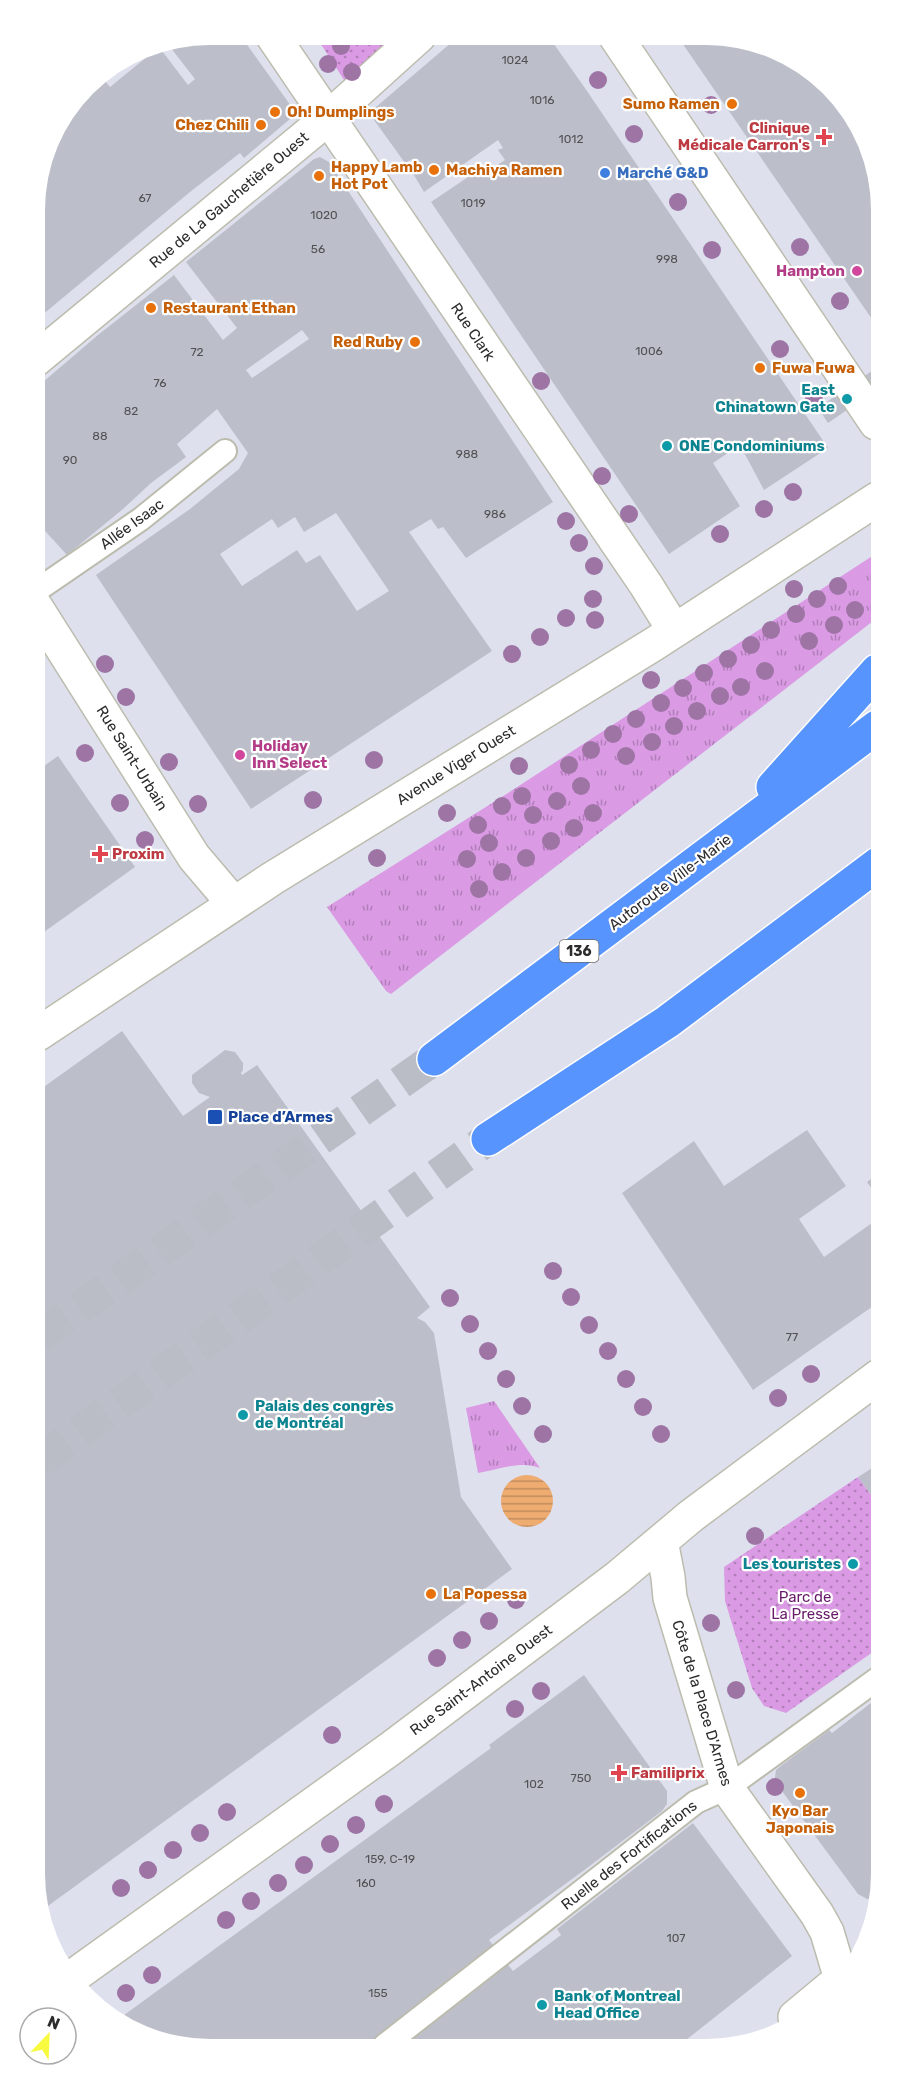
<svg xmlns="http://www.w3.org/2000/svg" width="916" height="2084" font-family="Rubik,sans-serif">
<defs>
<pattern id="grass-tufts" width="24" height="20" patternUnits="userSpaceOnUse" patternTransform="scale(1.5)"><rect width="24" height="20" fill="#da9ae4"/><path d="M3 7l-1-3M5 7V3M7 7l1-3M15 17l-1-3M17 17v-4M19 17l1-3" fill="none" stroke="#b17eb9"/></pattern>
<pattern id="park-dots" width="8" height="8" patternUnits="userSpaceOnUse" patternTransform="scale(1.5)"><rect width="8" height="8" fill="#da9ae4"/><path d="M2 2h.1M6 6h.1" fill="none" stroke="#b17eb9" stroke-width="1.8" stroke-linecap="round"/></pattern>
<pattern id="water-rules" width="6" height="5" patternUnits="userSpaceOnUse" patternTransform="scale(1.5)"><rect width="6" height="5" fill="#efac71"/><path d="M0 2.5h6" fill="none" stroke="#c28c5d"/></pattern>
</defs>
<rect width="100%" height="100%" fill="#dee1ed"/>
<path fill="url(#grass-tufts)" d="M 877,553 L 877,618 L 391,994 L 386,991 L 327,907 L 511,791 Z
M 494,1401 L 540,1468 C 521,1460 497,1470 478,1473 L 466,1408 Z"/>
<path fill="url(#park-dots)" d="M 315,35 L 405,36 L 346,83 Z
M 858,1477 L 880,1507 L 880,1647 L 786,1713 L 764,1706 L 752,1688 L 725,1601 L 724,1567 Z"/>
<path fill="url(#water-rules)" d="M501 1501a26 26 0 1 1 52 0a26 26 0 1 1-52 0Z"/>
<path fill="#bcbfc9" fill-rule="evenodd" d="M 210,35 L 240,35 L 291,106 L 292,114 L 290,119 L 244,158 L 240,153 L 190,192 L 35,321 L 35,198 L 53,132 L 88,87 L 101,76 L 110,87 L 159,47 L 188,85 L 195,79 L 167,43 Z
M 459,36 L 549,37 L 587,91 L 828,448 L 764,490 L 740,445 L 713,463 L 740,506 L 669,554 L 431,202 L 486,165 L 490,170 L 505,160 L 498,150 L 503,148 L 498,140 L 424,192 L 408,165 L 414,161 L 413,159 L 405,163 L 369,113 Z
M 678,37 L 740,38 L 822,78 L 875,164 L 876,325 Z
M 320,157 L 329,162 L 553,502 L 466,558 L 443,527 L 438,529 L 431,519 L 409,532 L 492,651 L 251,809 L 96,575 L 190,509 L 239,469 L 248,453 L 217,409 L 177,444 L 186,457 L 151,483 L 123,509 L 67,555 L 36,521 L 36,388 L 98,335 L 174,275 L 223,340 L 237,328 L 186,262 L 314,159 ZM 302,330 L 309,339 L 252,378 L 246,370 ZM 336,513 L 389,591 L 357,611 L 320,555 L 306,563 L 297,550 L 242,586 L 220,554 L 272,519 L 278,528 L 295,517 L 304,532 Z
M 876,368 L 876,390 L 828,423 L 818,408 Z
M 58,756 L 135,867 L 37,937 L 37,771 Z
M 122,1031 L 183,1116 L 210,1097 L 199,1093 L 192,1083 L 192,1075 L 225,1050 L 235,1052 L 243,1063 L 243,1070 L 241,1073 L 242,1075 L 257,1065 L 430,1307 L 417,1318 L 425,1322 L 434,1333 L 461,1497 L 512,1569 L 41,1911 L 38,1091 Z
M 807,1130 L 846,1186 L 799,1219 L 824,1257 L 879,1218 L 879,1302 L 753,1390 L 622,1193 L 694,1141 L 724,1186 Z
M 879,1173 L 879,1199 L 867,1182 Z
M 880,1463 L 880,1507 L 858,1477 Z
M 584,1675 L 667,1791 L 667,1804 L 662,1811 L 583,1871 L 489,1940 L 513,1971 L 561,1935 L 557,1929 L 693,1823 L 792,1956 L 681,2044 L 176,2046 L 120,2018 L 491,1748 L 489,1745 Z
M 880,1696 L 881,1886 L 879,1896 L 875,1899 L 867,1899 L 858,1894 L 776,1783 L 775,1777 L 776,1770 L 782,1765 L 829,1730 L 832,1733 Z"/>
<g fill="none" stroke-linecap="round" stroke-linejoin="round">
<path stroke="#babdc6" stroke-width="33" stroke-dasharray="33 16" stroke-linecap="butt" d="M 39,1336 L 434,1059
M 39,1461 L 488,1139"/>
<g stroke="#bcbcae" stroke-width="26">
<path id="lane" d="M 36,591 L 141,519 L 225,451
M 385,2045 L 696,1802 L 727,1788 L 880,1677"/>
</g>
<g stroke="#bcbcae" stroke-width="36">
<path id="street" d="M 272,35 L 646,585 L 674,630
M 35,360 L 327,119 L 419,36"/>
</g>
<g stroke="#bcbcae" stroke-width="36">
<path id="secondary" d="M 616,37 L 876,423
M 36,607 L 194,857 L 234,904
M 38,1034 L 273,878 L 654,644 L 877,499
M 661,1541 L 668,1577 L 670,1598 L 727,1788 L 817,1914 L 827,1932 L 841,1979
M 75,1975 L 390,1749 L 617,1578 L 691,1516 L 879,1376
M 795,2017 L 848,1973"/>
</g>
<g stroke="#fff" stroke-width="36">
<path id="highway" d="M 773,787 L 877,671
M 434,1059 L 877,727
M 488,1139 L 667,1022 L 878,864"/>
</g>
<use href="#lane" stroke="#fff" stroke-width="22"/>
<use href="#street" stroke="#fff" stroke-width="33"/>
<use href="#secondary" stroke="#fff" stroke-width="33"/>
<use href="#highway" stroke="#5894fe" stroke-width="33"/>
</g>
<g fill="#9e74a5">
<circle cx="341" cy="46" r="9"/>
<circle cx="328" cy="64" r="9"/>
<circle cx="352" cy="72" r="9"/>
<circle cx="598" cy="80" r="9"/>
<circle cx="711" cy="105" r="9"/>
<circle cx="634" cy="134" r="9"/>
<circle cx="678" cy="202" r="9"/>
<circle cx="800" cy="247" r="9"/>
<circle cx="712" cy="250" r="9"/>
<circle cx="840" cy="301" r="9"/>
<circle cx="780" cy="349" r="9"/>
<circle cx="541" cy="381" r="9"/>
<circle cx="814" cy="399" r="9"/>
<circle cx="602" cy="476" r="9"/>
<circle cx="793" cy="492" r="9"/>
<circle cx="764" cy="509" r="9"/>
<circle cx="629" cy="514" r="9"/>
<circle cx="566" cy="521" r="9"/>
<circle cx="720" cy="534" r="9"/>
<circle cx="579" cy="543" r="9"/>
<circle cx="594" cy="566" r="9"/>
<circle cx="838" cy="586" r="9"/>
<circle cx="794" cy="589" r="9"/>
<circle cx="593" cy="599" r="9"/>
<circle cx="817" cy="599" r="9"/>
<circle cx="855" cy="610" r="9"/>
<circle cx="796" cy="614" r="9"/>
<circle cx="566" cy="618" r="9"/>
<circle cx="595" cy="620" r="9"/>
<circle cx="834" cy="625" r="9"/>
<circle cx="771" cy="630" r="9"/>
<circle cx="540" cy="637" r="9"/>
<circle cx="809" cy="641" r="9"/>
<circle cx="751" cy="645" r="9"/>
<circle cx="512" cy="654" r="9"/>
<circle cx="728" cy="659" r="9"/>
<circle cx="105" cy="664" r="9"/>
<circle cx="765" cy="671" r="9"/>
<circle cx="704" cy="673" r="9"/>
<circle cx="651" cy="680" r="9"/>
<circle cx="741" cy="687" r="9"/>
<circle cx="683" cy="688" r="9"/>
<circle cx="720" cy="696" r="9"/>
<circle cx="126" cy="697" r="9"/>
<circle cx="661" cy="703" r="9"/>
<circle cx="697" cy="711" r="9"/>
<circle cx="636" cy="719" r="9"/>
<circle cx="674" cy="726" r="9"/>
<circle cx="613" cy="734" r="9"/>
<circle cx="652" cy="742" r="9"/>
<circle cx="591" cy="750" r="9"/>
<circle cx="85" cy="753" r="9"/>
<circle cx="626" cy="756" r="9"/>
<circle cx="374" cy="760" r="9"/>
<circle cx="169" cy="762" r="9"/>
<circle cx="569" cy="765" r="9"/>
<circle cx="519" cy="766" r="9"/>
<circle cx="581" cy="786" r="9"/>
<circle cx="522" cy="796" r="9"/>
<circle cx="313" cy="800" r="9"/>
<circle cx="557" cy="801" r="9"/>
<circle cx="120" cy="803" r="9"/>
<circle cx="198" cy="804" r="9"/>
<circle cx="502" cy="806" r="9"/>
<circle cx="447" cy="813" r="9"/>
<circle cx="593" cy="813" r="9"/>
<circle cx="533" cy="815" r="9"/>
<circle cx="478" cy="825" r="9"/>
<circle cx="574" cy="828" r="9"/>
<circle cx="145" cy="840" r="9"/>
<circle cx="551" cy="841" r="9"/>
<circle cx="489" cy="843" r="9"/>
<circle cx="377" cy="858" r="9"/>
<circle cx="526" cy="858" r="9"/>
<circle cx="467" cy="859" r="9"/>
<circle cx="502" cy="872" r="9"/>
<circle cx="479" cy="889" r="9"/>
<circle cx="553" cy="1271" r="9"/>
<circle cx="571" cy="1297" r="9"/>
<circle cx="450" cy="1298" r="9"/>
<circle cx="470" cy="1324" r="9"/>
<circle cx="589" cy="1325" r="9"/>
<circle cx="488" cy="1351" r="9"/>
<circle cx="608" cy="1351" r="9"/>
<circle cx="811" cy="1374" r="9"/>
<circle cx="506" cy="1379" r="9"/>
<circle cx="626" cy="1379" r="9"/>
<circle cx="778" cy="1398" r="9"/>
<circle cx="522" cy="1406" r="9"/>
<circle cx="643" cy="1407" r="9"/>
<circle cx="543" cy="1434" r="9"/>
<circle cx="661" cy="1434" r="9"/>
<circle cx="755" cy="1536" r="9"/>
<circle cx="516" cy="1600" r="9"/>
<circle cx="489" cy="1621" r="9"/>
<circle cx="711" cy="1623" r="9"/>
<circle cx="462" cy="1640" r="9"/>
<circle cx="437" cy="1658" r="9"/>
<circle cx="736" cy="1690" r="9"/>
<circle cx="541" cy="1691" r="9"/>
<circle cx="515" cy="1709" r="9"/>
<circle cx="332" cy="1735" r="9"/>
<circle cx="775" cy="1787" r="9"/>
<circle cx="384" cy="1804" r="9"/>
<circle cx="227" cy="1812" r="9"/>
<circle cx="356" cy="1825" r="9"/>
<circle cx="200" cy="1833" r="9"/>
<circle cx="330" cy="1844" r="9"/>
<circle cx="173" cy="1850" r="9"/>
<circle cx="304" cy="1865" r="9"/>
<circle cx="148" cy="1870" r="9"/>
<circle cx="278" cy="1883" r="9"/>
<circle cx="121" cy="1888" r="9"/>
<circle cx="251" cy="1901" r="9"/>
<circle cx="226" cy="1920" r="9"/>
<circle cx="152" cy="1975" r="9"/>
<circle cx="126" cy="1993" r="9"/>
</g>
<g fill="#e8710a" stroke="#fff" stroke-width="2">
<circle cx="732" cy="104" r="6"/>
<circle cx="275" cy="112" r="6"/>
<circle cx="261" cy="125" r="6"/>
<circle cx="434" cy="170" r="6"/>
<circle cx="319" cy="176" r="6"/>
<circle cx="151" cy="308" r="6"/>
<circle cx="415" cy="342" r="6"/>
<circle cx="760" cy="368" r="6"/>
<circle cx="431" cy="1594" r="6"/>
<circle cx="800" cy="1793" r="6"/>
</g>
<g fill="#e0444e" stroke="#fff" stroke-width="2">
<path d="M821 128h6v6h6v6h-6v6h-6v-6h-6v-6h6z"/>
<path d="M97 845h6v6h6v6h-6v6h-6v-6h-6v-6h6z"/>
<path d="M616 1764h6v6h6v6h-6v6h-6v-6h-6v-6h6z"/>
</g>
<circle fill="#3f7fe0" stroke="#fff" stroke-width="2" cx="605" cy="173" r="6"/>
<g fill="#d1479c" stroke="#fff" stroke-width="2">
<circle cx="857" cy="271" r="6"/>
<circle cx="240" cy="755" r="6"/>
</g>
<g fill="#0f9aa8" stroke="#fff" stroke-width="2">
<circle cx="847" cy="399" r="6"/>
<circle cx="667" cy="446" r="6"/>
<circle cx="243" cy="1415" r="6"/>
<circle cx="853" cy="1564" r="6"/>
<circle cx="542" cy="2005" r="6"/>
</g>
<rect fill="#1a4fb4" stroke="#fff" stroke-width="2" x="207" y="1109" width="16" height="16" rx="3"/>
<g text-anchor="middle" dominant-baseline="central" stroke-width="4.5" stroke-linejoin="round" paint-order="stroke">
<g font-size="12" fill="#505153">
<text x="515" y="60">1024</text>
<text x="542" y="100">1016</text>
<text x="571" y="139">1012</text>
<text x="145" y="198">67</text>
<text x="473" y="203">1019</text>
<text x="324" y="215">1020</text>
<text x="318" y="249">56</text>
<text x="667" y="259">998</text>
<text x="649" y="351">1006</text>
<text x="197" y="352">72</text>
<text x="160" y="383">76</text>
<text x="131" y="411">82</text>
<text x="100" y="436">88</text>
<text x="467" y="454">988</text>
<text x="70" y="460">90</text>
<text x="495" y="514">986</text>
<text x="792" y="1337">77</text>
<text x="581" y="1778">750</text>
<text x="534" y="1784">102</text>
<text x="390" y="1859">159, C-19</text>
<text x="366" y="1883">160</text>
<text x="676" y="1938">107</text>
<text x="378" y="1993">155</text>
</g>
<rect fill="#fff" stroke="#6b6b6b" stroke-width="1.5" x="559.5" y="940" width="39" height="22" rx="4.5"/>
<g font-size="14" font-weight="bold" fill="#2c2c2c">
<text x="579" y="951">136</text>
</g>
<g font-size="15" font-weight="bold" fill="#c56008" stroke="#fff" text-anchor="start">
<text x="720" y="104" text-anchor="end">Sumo Ramen</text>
<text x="287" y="112">Oh! Dumplings</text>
<text x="249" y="125" text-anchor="end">Chez Chili</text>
<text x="331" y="167">Happy Lamb<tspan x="331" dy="17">Hot Pot</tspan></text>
<text x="446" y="170">Machiya Ramen</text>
<text x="163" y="308">Restaurant Ethan</text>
<text x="403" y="342" text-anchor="end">Red Ruby</text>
<text x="772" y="368">Fuwa Fuwa</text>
<text x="443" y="1594">La Popessa</text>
<text x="800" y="1811" text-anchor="middle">Kyo Bar<tspan x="800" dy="17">Japonais</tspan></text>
</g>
<g font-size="15" font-weight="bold" fill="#be3a42" stroke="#fff" text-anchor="start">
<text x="810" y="128" text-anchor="end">Clinique<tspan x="810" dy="17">Médicale Carron's</tspan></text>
<text x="112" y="854">Proxim</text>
<text x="631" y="1773">Familiprix</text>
</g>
<g font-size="15" font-weight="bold" fill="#366cbe" stroke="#fff" text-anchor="start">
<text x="617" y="173">Marché G&amp;D</text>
</g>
<g font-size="15" fill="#2c2c2c" stroke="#fff">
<text transform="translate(229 200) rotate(-40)">Rue de La Gauchetière Ouest</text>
<text transform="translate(473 332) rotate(56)">Rue Clark</text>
<text transform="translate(132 524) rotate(-36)">Allée Isaac</text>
<text transform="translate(132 758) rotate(58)">Rue Saint-Urbain</text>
<text transform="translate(456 765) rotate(-32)">Avenue Viger Ouest</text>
<text transform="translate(670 882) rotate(-37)">Autoroute Ville-Marie</text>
<text transform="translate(481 1680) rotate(-37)">Rue Saint-Antoine Ouest</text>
<text transform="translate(702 1703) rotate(73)">Côte de la Place D'Armes</text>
<text transform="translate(629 1855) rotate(-38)">Ruelle des Fortifications</text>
</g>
<g font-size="15" font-weight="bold" fill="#b23c85" stroke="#fff" text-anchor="end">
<text x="845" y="271">Hampton</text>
<text x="252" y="746" text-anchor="start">Holiday<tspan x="252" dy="17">Inn Select</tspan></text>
</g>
<g font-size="15" font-weight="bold" fill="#0d838f" stroke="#fff" text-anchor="start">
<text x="835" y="390" text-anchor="end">East<tspan x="835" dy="17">Chinatown Gate</tspan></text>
<text x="679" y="446">ONE Condominiums</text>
<text x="255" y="1406">Palais des congrès<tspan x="255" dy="17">de Montréal</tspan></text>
<text x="841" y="1564" text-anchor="end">Les touristes</text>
<text x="554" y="1996">Bank of Montreal<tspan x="554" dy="17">Head Office</tspan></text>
</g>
<g font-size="15" font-weight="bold" fill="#164399" stroke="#fff" text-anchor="start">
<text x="228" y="1117">Place d’Armes</text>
</g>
<g font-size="15" fill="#691a6a" stroke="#fff">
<text x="805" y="1597">Parc de<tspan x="805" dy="17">La Presse</tspan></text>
</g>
</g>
<path d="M0 0H916V2084H0ZM210 45H706A165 165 0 0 1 871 210V1874A165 165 0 0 1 706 2039H210A165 165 0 0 1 45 1874V210A165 165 0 0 1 210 45Z" fill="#fff" fill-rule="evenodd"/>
<g transform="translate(48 2036) rotate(23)"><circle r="28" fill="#ffffff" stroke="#ababab" stroke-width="1.5"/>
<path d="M0-4.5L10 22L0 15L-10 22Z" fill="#f7fa3e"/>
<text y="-9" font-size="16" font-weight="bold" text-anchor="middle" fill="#2c2c2c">N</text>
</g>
</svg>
